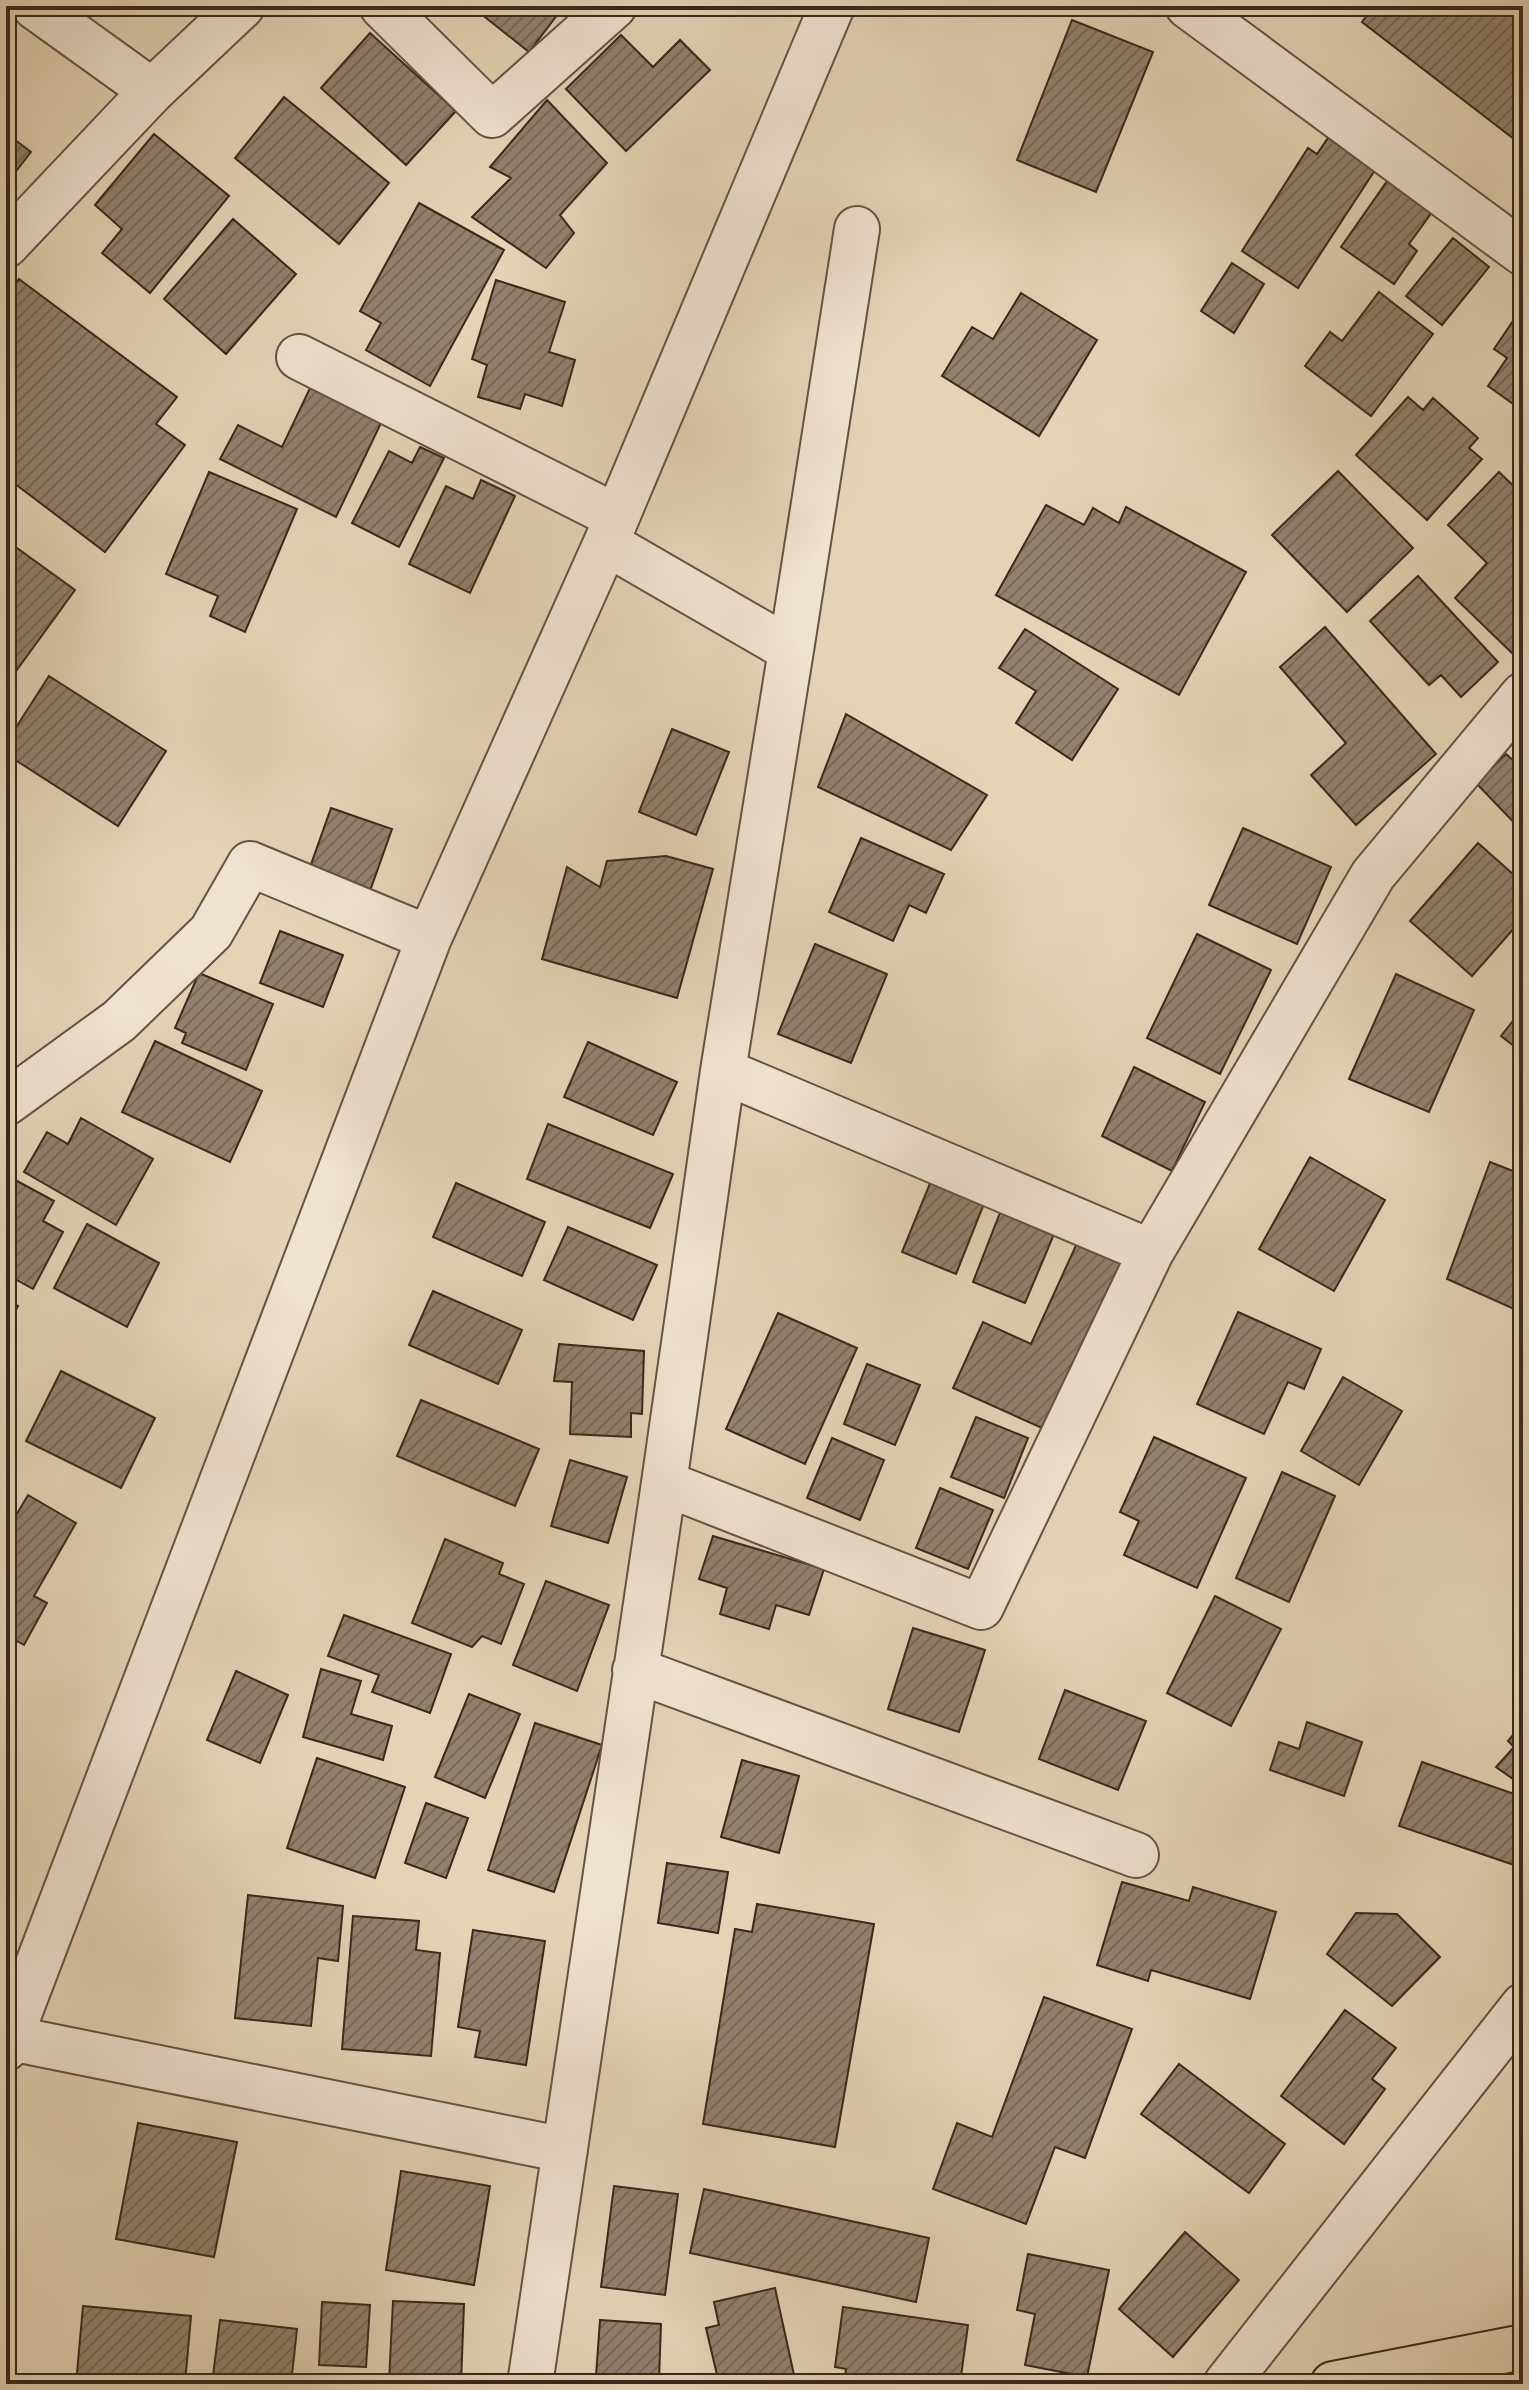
<svg xmlns="http://www.w3.org/2000/svg" width="1529" height="2390" font-family="Alegreya,serif">
<defs>
<pattern id="building-hatch" width="6" height="6" patternUnits="userSpaceOnUse" patternTransform="scale(2)"><rect width="6" height="6" fill="#92816d"/><path d="M-1 1l2-2M0 6l6-6M5 7l2-2" fill="none" stroke="#786a59"/></pattern>
</defs>
<rect width="100%" height="100%" fill="#e5d3b6"/>
<filter id="stains"><feTurbulence type="fractalNoise" baseFrequency=".0025" numOctaves="4"/><feColorMatrix values="0 0 0 0 .2 0 0 0 0 .09 0 0 0 0 .02 0 0 0 .5 -.17"/></filter>
<radialGradient id="worn" r=".72"><stop offset=".6" stop-color="#630" stop-opacity="0"/><stop offset="1" stop-color="#630" stop-opacity=".3"/></radialGradient>
<path fill="url(#building-hatch)" stroke="#39281d" stroke-width="2" d="M 471,6 L 564,6 L 529,52 Z
M 1374,6 L 1523,6 L 1523,146 L 1362,22 Z
M 1072,20 L 1153,52 L 1096,192 L 1017,160 Z
M 370,33 L 456,111 L 406,165 L 321,88 Z
M 621,35 L 653,67 L 680,40 L 710,70 L 626,151 L 566,89 Z
M 284,97 L 389,183 L 339,244 L 235,158 Z
M 547,100 L 607,163 L 560,215 L 574,233 L 546,268 L 472,217 L 511,178 L 490,167 Z
M 1332,132 L 1379,164 L 1298,288 L 1242,251 L 1308,148 L 1317,154 Z
M 6,133 L 31,152 L 6,184 Z
M 154,134 L 229,196 L 150,293 L 102,253 L 122,229 L 95,205 Z
M 1390,177 L 1435,208 L 1409,244 L 1417,251 L 1394,284 L 1341,247 Z
M 419,203 L 504,250 L 430,386 L 366,350 L 381,323 L 360,311 Z
M 233,219 L 296,274 L 226,354 L 164,299 Z
M 1453,238 L 1489,267 L 1442,325 L 1406,296 Z
M 1232,263 L 1264,284 L 1234,333 L 1201,311 Z
M 19,279 L 177,397 L 156,424 L 185,445 L 105,552 L 6,477 L 6,297 Z
M 496,280 L 565,302 L 549,352 L 575,360 L 562,406 L 525,394 L 520,409 L 478,397 L 487,365 L 472,359 Z
M 1379,292 L 1433,334 L 1371,416 L 1305,366 L 1330,332 L 1342,341 Z
M 1021,293 L 1097,340 L 1039,436 L 942,376 L 972,327 L 993,339 Z
M 1521,309 L 1523,311 L 1523,411 L 1488,386 L 1507,358 L 1494,349 Z
M 311,386 L 382,421 L 336,517 L 220,459 L 238,425 L 282,447 Z
M 1408,397 L 1423,410 L 1433,398 L 1478,438 L 1469,448 L 1482,459 L 1427,520 L 1356,455 Z
M 420,447 L 444,458 L 399,547 L 352,523 L 389,451 L 412,463 Z
M 1338,471 L 1413,548 L 1347,612 L 1272,535 Z
M 209,472 L 297,509 L 245,632 L 210,616 L 218,596 L 166,574 Z
M 1499,472 L 1523,495 L 1523,643 L 1513,654 L 1455,598 L 1487,563 L 1448,525 Z
M 481,480 L 515,496 L 470,593 L 409,564 L 446,486 L 473,499 Z
M 1046,505 L 1084,525 L 1093,508 L 1119,523 L 1126,507 L 1246,572 L 1179,695 L 996,595 Z
M 6,540 L 75,590 L 6,685 Z
M 1418,576 L 1498,662 L 1461,697 L 1441,675 L 1429,685 L 1370,621 Z
M 1325,627 L 1436,754 L 1356,825 L 1311,775 L 1346,743 L 1280,667 Z
M 1025,629 L 1118,689 L 1072,760 L 1016,723 L 1036,691 L 999,668 Z
M 49,676 L 166,751 L 118,826 L 6,754 L 6,743 Z
M 846,714 L 987,795 L 951,850 L 818,787 Z
M 672,729 L 729,752 L 696,835 L 639,812 Z
M 1506,754 L 1523,769 L 1523,832 L 1476,783 Z
M 331,808 L 392,829 L 370,891 L 309,870 Z
M 1243,828 L 1331,867 L 1297,944 L 1209,905 Z
M 861,838 L 944,874 L 926,913 L 909,905 L 893,941 L 829,912 Z
M 1478,843 L 1523,883 L 1523,918 L 1472,976 L 1410,921 Z
M 666,856 L 713,869 L 677,998 L 542,959 L 567,867 L 600,887 L 607,861 Z
M 280,931 L 343,955 L 323,1007 L 260,983 Z
M 1197,934 L 1271,970 L 1220,1074 L 1147,1038 Z
M 815,944 L 887,974 L 851,1063 L 778,1034 Z
M 199,973 L 273,1004 L 246,1070 L 182,1043 L 186,1033 L 175,1028 Z
M 1396,974 L 1474,1010 L 1429,1112 L 1349,1079 Z
M 1520,1012 L 1523,1014 L 1523,1053 L 1501,1036 Z
M 155,1041 L 262,1091 L 230,1162 L 122,1112 Z
M 588,1042 L 677,1082 L 653,1135 L 564,1097 Z
M 1134,1067 L 1205,1102 L 1172,1171 L 1102,1136 Z
M 81,1118 L 153,1159 L 116,1225 L 24,1172 L 47,1132 L 68,1144 Z
M 548,1124 L 673,1174 L 650,1228 L 527,1179 Z
M 1310,1157 L 1385,1200 L 1334,1291 L 1259,1249 Z
M 1490,1162 L 1523,1175 L 1523,1313 L 1447,1279 Z
M 6,1175 L 54,1201 L 43,1221 L 63,1232 L 33,1289 L 6,1274 Z
M 933,1176 L 987,1196 L 956,1274 L 902,1252 Z
M 456,1183 L 545,1222 L 522,1276 L 433,1237 Z
M 1003,1205 L 1057,1227 L 1025,1303 L 973,1282 Z
M 87,1224 L 159,1263 L 127,1327 L 54,1288 Z
M 568,1227 L 657,1265 L 633,1320 L 544,1280 Z
M 1078,1241 L 1128,1263 L 1051,1432 L 953,1388 L 983,1322 L 1031,1344 Z
M 433,1291 L 522,1330 L 498,1384 L 409,1345 Z
M 6,1300 L 18,1306 L 6,1329 Z
M 1238,1312 L 1321,1349 L 1304,1389 L 1288,1382 L 1264,1434 L 1197,1404 Z
M 778,1313 L 857,1348 L 805,1464 L 726,1429 Z
M 559,1344 L 644,1351 L 642,1414 L 631,1413 L 631,1437 L 570,1434 L 572,1382 L 554,1381 Z
M 867,1364 L 920,1385 L 895,1445 L 844,1424 Z
M 61,1371 L 155,1418 L 121,1488 L 26,1441 Z
M 1343,1377 L 1402,1411 L 1359,1485 L 1301,1451 Z
M 421,1400 L 539,1449 L 515,1506 L 397,1456 Z
M 976,1417 L 1028,1438 L 1004,1498 L 951,1477 Z
M 1154,1437 L 1246,1478 L 1197,1588 L 1124,1555 L 1139,1521 L 1120,1512 Z
M 832,1438 L 884,1460 L 860,1520 L 807,1498 Z
M 570,1460 L 627,1477 L 608,1543 L 551,1526 Z
M 1282,1472 L 1335,1496 L 1289,1602 L 1236,1578 Z
M 940,1488 L 993,1510 L 968,1569 L 916,1548 Z
M 28,1495 L 76,1523 L 34,1596 L 47,1603 L 24,1645 L 6,1635 L 6,1528 L 8,1529 Z
M 713,1536 L 824,1569 L 809,1615 L 776,1605 L 769,1629 L 720,1614 L 727,1588 L 699,1579 Z
M 445,1539 L 503,1563 L 499,1574 L 524,1584 L 501,1644 L 482,1636 L 472,1647 L 412,1623 Z
M 546,1581 L 609,1605 L 577,1691 L 513,1665 Z
M 1215,1596 L 1281,1629 L 1231,1726 L 1167,1693 Z
M 344,1615 L 451,1654 L 430,1713 L 372,1692 L 379,1675 L 328,1656 Z
M 913,1628 L 985,1650 L 959,1732 L 888,1709 Z
M 321,1669 L 361,1681 L 351,1714 L 392,1726 L 383,1760 L 303,1737 Z
M 236,1671 L 288,1695 L 260,1763 L 207,1740 Z
M 1065,1690 L 1146,1721 L 1118,1790 L 1039,1759 Z
M 469,1694 L 520,1714 L 485,1798 L 435,1777 Z
M 1307,1722 L 1362,1742 L 1344,1796 L 1270,1770 L 1279,1742 L 1299,1749 Z
M 535,1723 L 602,1745 L 554,1892 L 488,1870 Z
M 1522,1724 L 1523,1725 L 1523,1786 L 1496,1767 L 1514,1747 L 1508,1741 Z
M 317,1758 L 405,1787 L 375,1878 L 287,1848 Z
M 742,1760 L 799,1776 L 779,1853 L 721,1837 Z
M 1422,1762 L 1523,1797 L 1523,1868 L 1399,1826 Z
M 426,1803 L 468,1818 L 446,1878 L 405,1863 Z
M 667,1863 L 728,1872 L 718,1933 L 658,1923 Z
M 1122,1882 L 1189,1901 L 1193,1887 L 1276,1912 L 1250,1999 L 1151,1970 L 1148,1981 L 1097,1965 Z
M 248,1895 L 343,1906 L 338,1961 L 318,1958 L 311,2026 L 235,2018 Z
M 757,1904 L 874,1924 L 835,2147 L 703,2124 L 735,1929 L 752,1932 Z
M 1356,1913 L 1397,1914 L 1440,1957 L 1392,2006 L 1327,1954 Z
M 353,1916 L 419,1921 L 416,1950 L 440,1953 L 431,2056 L 342,2049 Z
M 473,1930 L 545,1941 L 526,2065 L 475,2057 L 480,2031 L 458,2027 Z
M 1044,1997 L 1132,2029 L 1085,2158 L 1055,2147 L 1026,2224 L 933,2189 L 957,2123 L 992,2137 Z
M 1345,2010 L 1396,2048 L 1372,2079 L 1385,2089 L 1344,2144 L 1281,2096 Z
M 1179,2064 L 1285,2144 L 1249,2193 L 1141,2114 Z
M 138,2123 L 237,2142 L 214,2257 L 116,2239 Z
M 401,2171 L 490,2186 L 474,2285 L 386,2270 Z
M 614,2186 L 678,2194 L 665,2295 L 601,2287 Z
M 704,2189 L 929,2238 L 916,2302 L 690,2253 Z
M 1185,2232 L 1239,2280 L 1173,2357 L 1119,2309 Z
M 1028,2254 L 1109,2270 L 1087,2377 L 1025,2365 L 1035,2314 L 1017,2310 Z
M 775,2288 L 796,2384 L 703,2384 L 702,2378 L 717,2375 L 706,2328 L 719,2325 L 714,2302 Z
M 393,2301 L 464,2304 L 461,2383 L 389,2381 Z
M 322,2302 L 370,2305 L 366,2367 L 319,2365 Z
M 83,2306 L 191,2316 L 185,2384 L 76,2384 Z
M 843,2307 L 968,2325 L 960,2384 L 844,2384 L 846,2369 L 835,2367 Z
M 220,2320 L 297,2329 L 291,2384 L 261,2382 L 260,2384 L 212,2384 Z
M 600,2320 L 661,2324 L 659,2380 L 596,2376 Z"/>
<g fill="none" stroke-linecap="round" stroke-linejoin="round">
<g stroke="#645343" stroke-width="48">
<path id="minor" d="M 382,6 L 492,115 L 614,6
M 1188,6 L 1523,253
M 35,7 L 152,91
M 6,245 L 152,91 L 242,6
M 299,357 L 617,517
M 791,650 L 857,229
M 723,1071 L 1151,1252
M 6,1103 L 119,1021 L 211,932 L 250,864 L 429,938
M 664,1483 L 981,1607 L 1151,1252 L 1373,875 L 1523,695
M 635,1670 L 1136,1855
M 10,2038 L 565,2150
M 6,2048 L 429,938 L 606,543
M 530,2384 L 664,1483 L 723,1071 L 791,650 L 606,543 L 832,6
M 1226,2384 L 1523,2006"/>
</g>
<g stroke="#39281d" stroke-width="48">
<path id="major" d="M 1333,2384 L 1523,2347"/>
</g>
<use href="#minor" stroke="#eee2d0" stroke-width="44"/>
<use href="#major" stroke="#e5d3b6" stroke-width="44"/>
</g>
<rect width="1529" height="2390" fill="none" stroke="#e5d3b6" stroke-width="32"/>
<rect x="8" y="8" width="1513" height="2374" fill="none" stroke="#39281d" stroke-width="4"/>
<rect x="16" y="16" width="1497" height="2358" fill="none" stroke="#39281d" stroke-width="2"/>
<rect width="100%" height="100%" filter="url(#stains)"/>
<rect width="100%" height="100%" fill="url(#worn)"/>
</svg>
